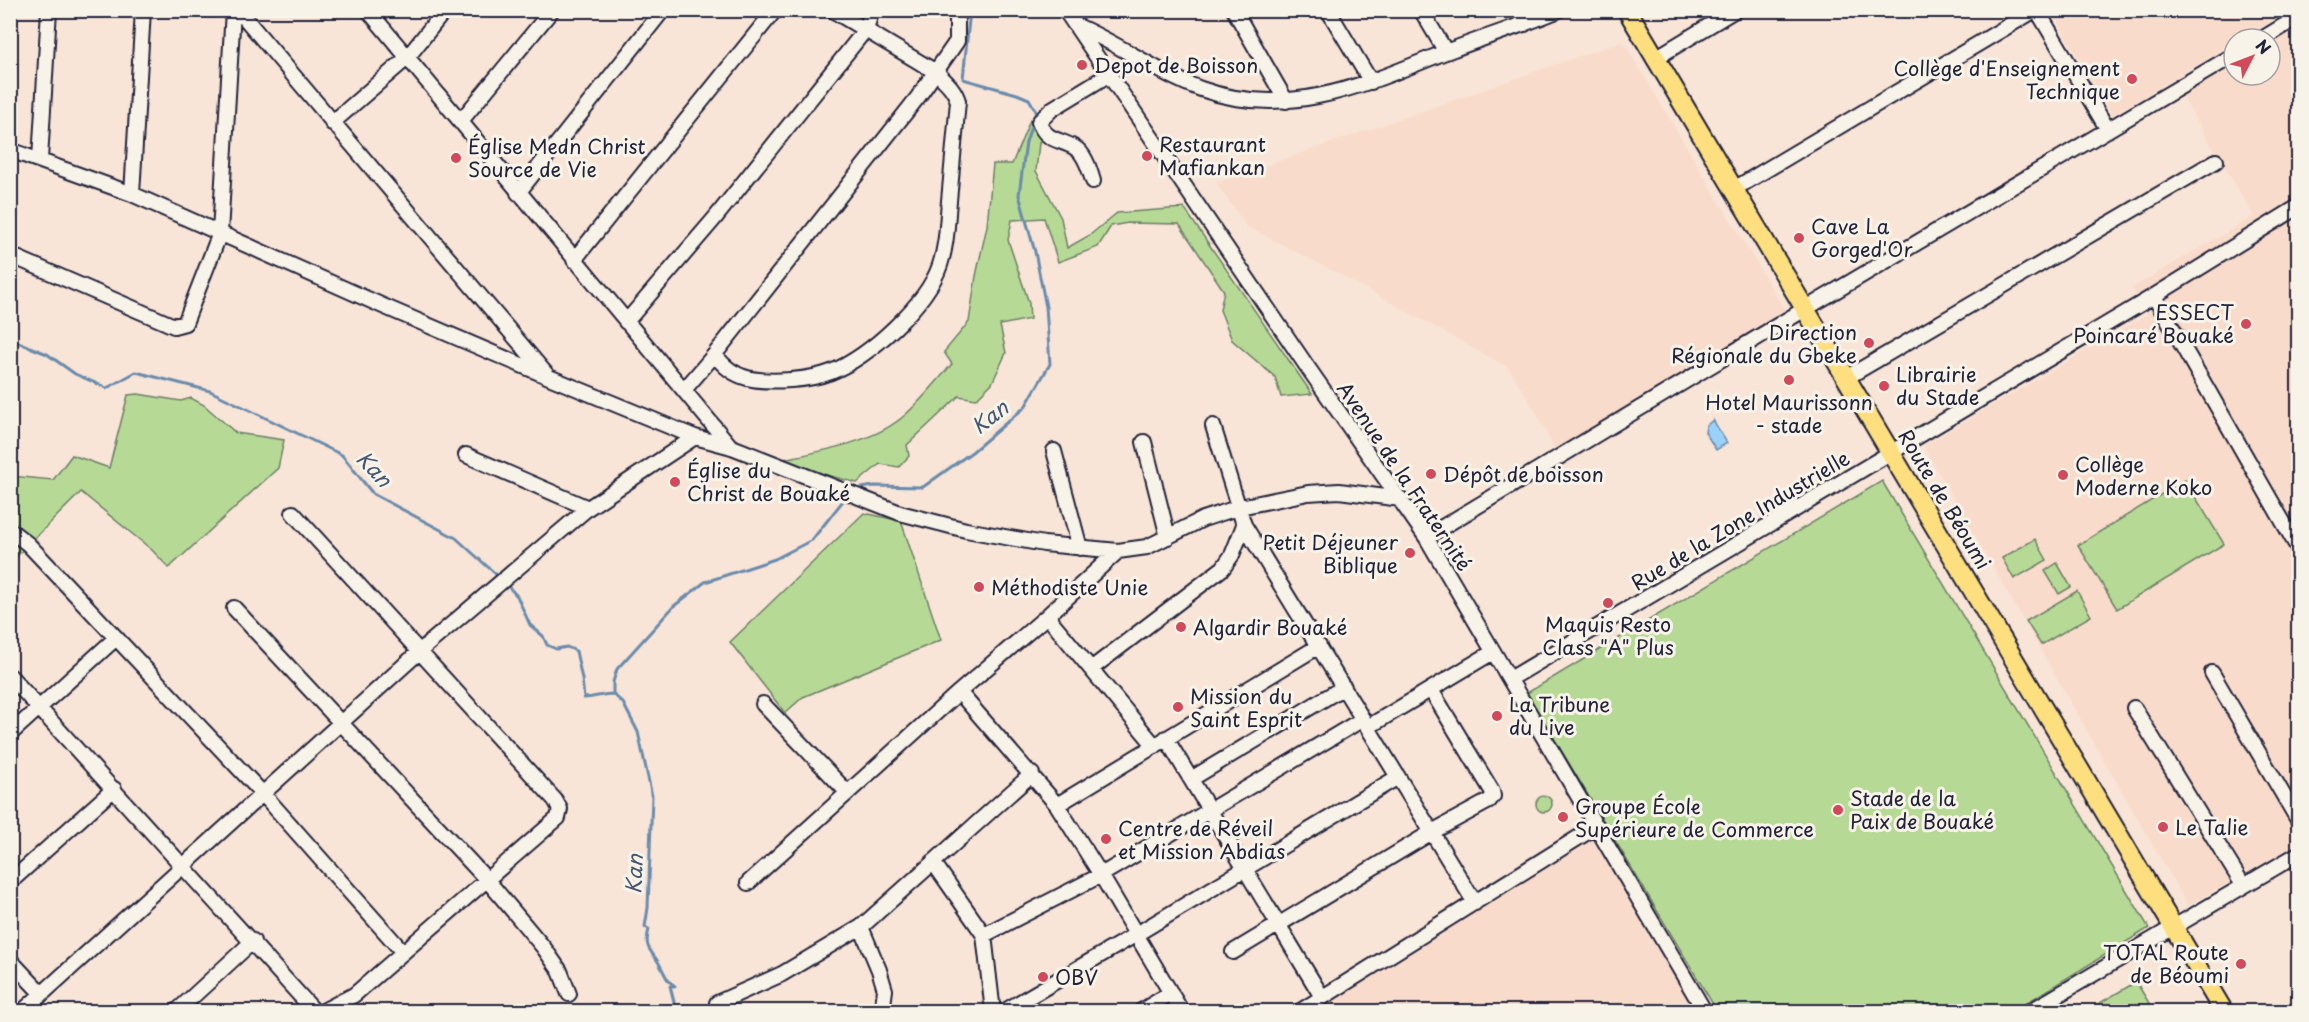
<svg xmlns="http://www.w3.org/2000/svg" width="2309" height="1022" font-family="'Playpen Sans',sans-serif">
<rect width="100%" height="100%" fill="#f8e5d7"/>
<filter id="ink" filterUnits="userSpaceOnUse"><feTurbulence type="fractalNoise" baseFrequency=".0167" numOctaves="2"/><feDisplacementMap in="SourceGraphic" scale="12" xChannelSelector="R" yChannelSelector="G"/><feConvolveMatrix kernelMatrix="1 2 1 2 8 2 1 2 1" color-interpolation-filters="sRGB"/></filter>
<g filter="url(#ink)">
<path fill="#f9dbcb" d="M 2051,11 L 2289,11 L 2241,39 L 2234,39 L 2234,43 L 2112,115 Z
M 2298,27 L 2298,843 L 2188,906 L 1923,446 L 2148,314 L 2132,288 L 2254,216 L 2182,96 L 2234,65 L 2234,75 L 2270,75 L 2270,44 Z
M 1623,41 L 1787,314 L 1558,455 L 1537,414 L 1509,368 L 1339,274 L 1246,226 L 1216,183 Z
M 1594,836 L 1698,1012 L 1305,1012 Z"/>
<path fill="#b6da95" stroke="#6c7e68" stroke-width="1.5" d="M 1030,120 L 1048,126 L 1039,143 L 1036,171 L 1061,218 L 1067,248 L 1090,235 L 1117,213 L 1184,208 L 1312,394 L 1281,397 L 1275,377 L 1232,340 L 1220,310 L 1224,291 L 1179,224 L 1128,223 L 1111,226 L 1098,247 L 1058,262 L 1044,218 L 1012,220 L 1008,240 L 1029,303 L 1030,319 L 1000,325 L 1006,353 L 992,383 L 976,399 L 959,396 L 907,445 L 909,456 L 899,467 L 880,464 L 857,483 L 774,461 C 815,452 873,444 905,415 C 922,400 937,381 952,364 L 944,352 L 969,322 L 976,276 L 987,226 L 993,164 L 1012,164 Z
M 138,394 L 181,401 L 191,398 L 204,405 L 236,433 L 284,440 L 278,468 L 169,568 L 152,550 L 81,492 L 12,561 L 11,560 L 11,476 L 53,480 L 72,455 L 109,468 L 128,395 Z
M 2185,480 L 2224,544 L 2117,609 L 2078,545 Z
M 1882,481 L 2149,928 L 2013,1011 L 1717,1011 L 1527,693 Z
M 864,513 L 901,521 L 941,640 L 803,697 L 785,713 L 730,642 Z
M 2035,539 L 2047,560 L 2014,579 L 2002,558 Z
M 2057,563 L 2071,587 L 2059,594 L 2045,571 Z
M 2077,591 L 2091,616 L 2041,645 L 2026,621 Z
M1536 804a8 8 0 1 1 16 0a8 8 0 1 1-16 0Z
M 2136,982 L 2154,1011 L 2086,1011 Z"/>
<path fill="#9ad1f9" stroke="#6a8bad" stroke-width="1.5" d="M 1713,420 L 1727,443 L 1716,450 L 1705,432 L 1706,426 Z"/>
<g fill="none" stroke-linecap="round" stroke-linejoin="round">
<path stroke="#6a8bad" stroke-width="3" d="M 10,339 L 47,354 L 75,374 L 107,388 L 136,372 L 210,391 L 342,455 L 373,494 L 456,538 L 500,578
M 855,489 L 874,486 L 923,487 L 972,452 L 1025,407 L 1050,364 L 1046,307 L 1035,252 L 1019,195 L 1026,142 L 1036,111 L 1029,99 L 1017,94 L 963,79 L 970,10
M 505,583 L 517,596 L 530,625 L 543,636 L 547,645 L 556,649 L 567,647 L 576,651 L 582,679 L 584,698 C 594,698 602,694 613,694 L 623,703 L 638,732 L 652,796 L 648,908 L 645,927 L 649,929 C 643,951 653,950 661,967 C 666,976 666,980 675,986 L 670,986 L 674,1002 L 672,1012
M 613,694 L 613,682 L 617,669 L 674,606 L 705,582 L 775,559 L 812,540 L 846,497"/>
<g stroke="#22223b" stroke-width="18">
<path id="minor" d="M 238,10 L 547,375
M 368,10 L 731,447
M 1065,10 L 1306,365 L 1426,537 L 1705,1012
M 1234,10 L 1286,101
M 1328,10 L 1371,82
M 1421,10 L 1446,52
M 1517,10 L 1525,24
M 2037,10 L 2108,130
M 1075,25 C 1118,43 1157,73 1201,89 C 1287,120 1364,85 1443,53 C 1482,38 1521,26 1559,10
M 2262,39 L 2298,17
M 1654,59 L 1735,10
M 460,122 L 552,10
M 332,123 L 407,58 L 445,10
M 10,150 L 132,194 L 383,306 L 549,377 L 695,437 L 732,447 L 900,513 L 966,530 L 1044,544 L 1118,551 L 1147,547 L 1203,519 L 1240,507 L 1308,493 L 1339,491 L 1401,499
M 40,159 L 49,10
M 1093,181 C 1090,171 1086,157 1078,150 C 1063,138 1047,144 1039,122 L 1052,109 L 1108,75
M 1734,189 L 2035,10
M 518,193 L 663,10
M 132,194 L 143,10
M 10,255 L 174,326 L 185,323 L 220,233 L 233,10
M 574,260 L 775,10
M 2154,296 L 2298,548
M 626,322 L 715,218 L 866,29 L 872,10
M 715,354 C 733,382 760,382 791,380 C 805,379 818,377 831,372 C 869,357 927,304 940,265 C 947,244 947,223 949,201 C 952,168 955,135 958,101 C 954,88 945,81 936,72 L 832,10
M 1846,378 L 2216,161
M 684,390 L 715,354 L 918,97 L 957,41 L 957,10
M 1213,426 L 1244,525 L 1475,903
M 1144,442 L 1168,537
M 1054,451 L 1080,548
M 466,455 L 588,508
M 293,513 L 555,800 L 560,809 L 558,818 L 354,995 L 321,1012
M 10,530 L 28,544 L 263,794 L 403,952
M 1426,537 L 1805,309 L 2234,55
M 234,608 L 488,881 L 544,948 L 560,971 L 569,994
M 1047,616 L 1155,746
M 1091,669 L 1223,568 L 1232,555 L 1244,525
M 2212,673 L 2298,820
M 10,676 L 315,1012
M 1510,679 L 2154,296 L 2298,207
M 959,692 L 1057,805 L 1101,875 L 1182,1012
M 763,704 L 847,792
M 2134,708 L 2243,885
M 1368,727 L 1493,652
M 10,734 L 116,638
M 1166,738 L 1322,997
M 1191,779 L 1344,687
M 1057,805 L 1319,646
M 933,862 L 984,935 L 993,1012
M 10,882 L 114,789
M 748,883 L 959,692 L 1047,616 L 1118,551
M 861,927 L 879,970 L 885,990 L 882,1012
M 984,935 L 1101,875 L 1363,719
M 1233,952 L 1432,832 L 1489,801 L 1493,796 L 1492,791 L 1431,690
M 10,960 L 42,994
M 717,1003 L 782,974 L 861,927 L 1032,774
M 22,1012 L 420,651 L 588,508 L 695,437
M 176,1012 L 253,941
M 1003,1012 L 1135,935 L 1398,777
M 1140,1012 L 1171,993
M 1299,1012 L 1597,826
M 2029,1012 L 2298,854"/>
</g>
<g stroke="#22223b" stroke-width="22">
<path id="major" d="M 1627,10 L 2224,1012"/>
</g>
<use href="#minor" stroke="#f7f3e8" stroke-width="14"/>
<use href="#major" stroke="#fddf80" stroke-width="18"/>
</g>
</g>
<g fill="#d1495b" stroke="#f7f3e8" stroke-width="2">
<circle cx="1082" cy="65" r="6"/>
<circle cx="2132" cy="79" r="6"/>
<circle cx="1147" cy="156" r="6"/>
<circle cx="456" cy="158" r="6"/>
<circle cx="1799" cy="238" r="6"/>
<circle cx="2246" cy="324" r="6"/>
<circle cx="1869" cy="343" r="6"/>
<circle cx="1789" cy="380" r="6"/>
<circle cx="1884" cy="386" r="6"/>
<circle cx="1431" cy="474" r="6"/>
<circle cx="2063" cy="475" r="6"/>
<circle cx="675" cy="482" r="6"/>
<circle cx="1410" cy="553" r="6"/>
<circle cx="979" cy="587" r="6"/>
<circle cx="1608" cy="603" r="6"/>
<circle cx="1181" cy="627" r="6"/>
<circle cx="1178" cy="707" r="6"/>
<circle cx="1497" cy="716" r="6"/>
<circle cx="1838" cy="810" r="6"/>
<circle cx="1563" cy="817" r="6"/>
<circle cx="2163" cy="827" r="6"/>
<circle cx="1106" cy="839" r="6"/>
<circle cx="2241" cy="964" r="6"/>
<circle cx="1043" cy="977" r="6"/>
</g>
<g text-anchor="middle" dominant-baseline="central" stroke-width="6" stroke-linejoin="round" paint-order="stroke">
<g font-size="20" fill="#22223b" stroke="#f7f3e8" text-anchor="start">
<text x="1094" y="65">Depot de Boisson</text>
<text x="2120" y="68" text-anchor="end">Collège d'Enseignement<tspan x="2120" dy="23">Technique</tspan></text>
<text x="1159" y="144">Restaurant<tspan x="1159" dy="23">Mafiankan</tspan></text>
<text x="468" y="146">Église Medn Christ<tspan x="468" dy="23">Source de Vie</tspan></text>
<text x="1811" y="226">Cave La<tspan x="1811" dy="23">Gorged'Or</tspan></text>
<text x="2234" y="312" text-anchor="end">ESSECT<tspan x="2234" dy="23">Poincaré Bouaké</tspan></text>
<text x="1857" y="332" text-anchor="end">Direction<tspan x="1857" dy="23">Régionale du Gbeke</tspan></text>
<text x="1896" y="374">Librairie<tspan x="1896" dy="23">du Stade</tspan></text>
<text x="1789" y="402" text-anchor="middle">Hotel Maurissonn<tspan x="1789" dy="23">- stade</tspan></text>
<text x="2075" y="464">Collège<tspan x="2075" dy="23">Moderne Koko</tspan></text>
<text x="687" y="470">Église du<tspan x="687" dy="23">Christ de Bouaké</tspan></text>
<text x="1443" y="474">Dépôt de boisson</text>
<text x="1398" y="542" text-anchor="end">Petit Déjeuner<tspan x="1398" dy="23">Biblique</tspan></text>
<text x="991" y="587">Méthodiste Unie</text>
<text x="1608" y="624" text-anchor="middle">Maquis Resto<tspan x="1608" dy="23">Class "A" Plus</tspan></text>
<text x="1193" y="627">Algardir Bouaké</text>
<text x="1190" y="696">Mission du<tspan x="1190" dy="23">Saint Esprit</tspan></text>
<text x="1509" y="704">La Tribune<tspan x="1509" dy="23">du Live</tspan></text>
<text x="1850" y="798">Stade de la<tspan x="1850" dy="23">Paix de Bouaké</tspan></text>
<text x="1575" y="806">Groupe École<tspan x="1575" dy="23">Supérieure de Commerce</tspan></text>
<text x="2175" y="827">Le Talie</text>
<text x="1118" y="828">Centre de Réveil<tspan x="1118" dy="23">et Mission Abdias</tspan></text>
<text x="2229" y="952" text-anchor="end">TOTAL Route<tspan x="2229" dy="23">de Béoumi</tspan></text>
<text x="1055" y="977">OBV</text>
</g>
<g font-size="20" fill="#22223b" stroke="#f7f3e8">
<text transform="translate(1405 476) rotate(56)">Avenue de la Fraternité</text>
<text transform="translate(1945 499) rotate(59)">Route de Béoumi</text>
<text transform="translate(1740 520) rotate(-31)">Rue de la Zone Industrielle</text>
</g>
<g font-size="21" font-style="italic" fill="#465774" stroke="#f7f3e8">
<text transform="translate(989 416) rotate(-38)">Kan</text>
<text transform="translate(375 468) rotate(47)">Kan</text>
<text transform="translate(633 874) rotate(-87)">Kan</text>
</g>
</g>
<rect width="2309" height="1022" fill="none" stroke="#f7f3e8" stroke-width="36"/>
<rect x="18" y="18" width="2273" height="986" fill="none" stroke="#22223b" stroke-width="2" filter="url(#ink)"/>
<g transform="translate(2252 57) rotate(48)"><circle r="28" fill="#f7f3e8" stroke="#a29fa3" stroke-width="1.5"/>
<path d="M0-4.5L10 22L0 15L-10 22Z" fill="#d1495b"/>
<text y="-9" font-size="16" font-weight="bold" text-anchor="middle" fill="#22223b">N</text>
</g>
</svg>
